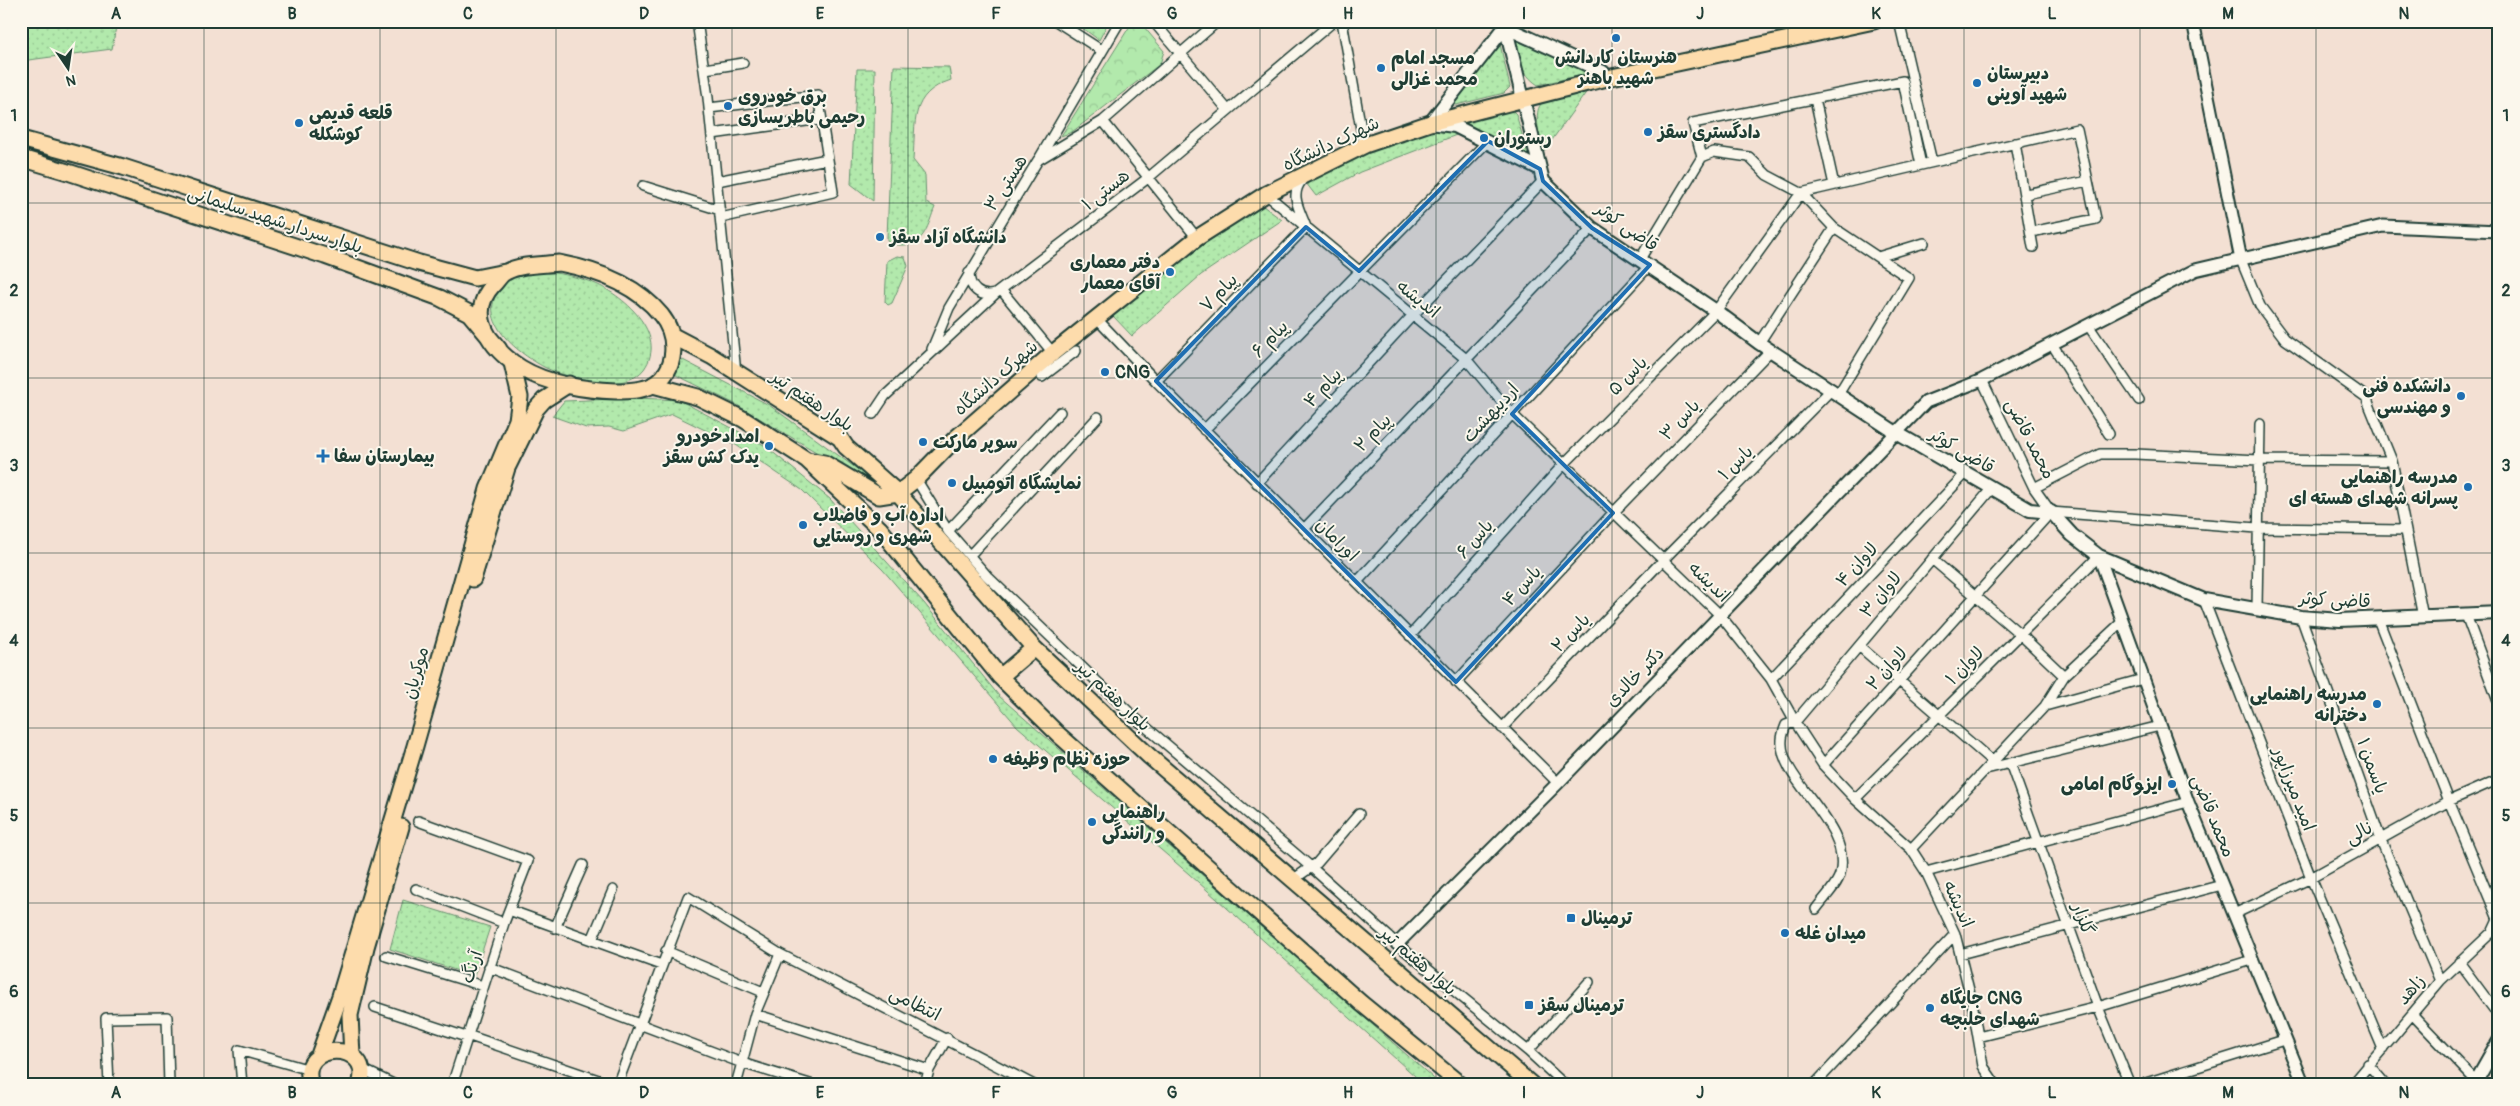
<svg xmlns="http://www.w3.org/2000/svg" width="2520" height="1106" font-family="Pangolin,'Playpen Sans Arabic',sans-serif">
<defs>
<pattern id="grass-dots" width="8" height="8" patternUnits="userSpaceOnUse" patternTransform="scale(1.25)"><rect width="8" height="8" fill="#b2e9ac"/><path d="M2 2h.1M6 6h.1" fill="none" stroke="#99c995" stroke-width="1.8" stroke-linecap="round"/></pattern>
<pattern id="forest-crowns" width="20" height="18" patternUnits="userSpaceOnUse" patternTransform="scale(1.25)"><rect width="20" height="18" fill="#b2e9ac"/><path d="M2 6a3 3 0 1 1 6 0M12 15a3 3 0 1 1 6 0" fill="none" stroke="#99c995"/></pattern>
</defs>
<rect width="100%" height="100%" fill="#f3e0d3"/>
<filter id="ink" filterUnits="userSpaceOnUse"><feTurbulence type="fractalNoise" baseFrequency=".02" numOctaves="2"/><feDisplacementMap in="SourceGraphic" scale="10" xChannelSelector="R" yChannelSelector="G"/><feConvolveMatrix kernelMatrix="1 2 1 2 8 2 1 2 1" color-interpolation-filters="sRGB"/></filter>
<g filter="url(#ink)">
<path fill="url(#grass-dots)" stroke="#689370" d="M 21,21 L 117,21 L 112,49 L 21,61 Z
M 1073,21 L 1109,21 L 1099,40 Z
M 1515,38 L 1591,73 L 1538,85 C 1520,73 1519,58 1515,38 Z
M 1499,40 L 1510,87 L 1504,93 L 1456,105 L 1449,104 Z
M 894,66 L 949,67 L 951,80 C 909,94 916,122 913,160 L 925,175 L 926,203 L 935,207 C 928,224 925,245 903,245 C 897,245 892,245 887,241 L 887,237 Z
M 857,69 L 875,69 L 873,201 L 851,184 Z
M 1590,87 L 1542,154 C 1532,95 1534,101 1590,87 Z
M 1511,109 L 1516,114 L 1528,155 L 1461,121 Z
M 1436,126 L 1459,134 L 1360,172 L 1316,196 L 1306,183 L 1365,153 Z
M 1263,206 L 1282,220 L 1201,275 L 1132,336 L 1113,316 C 1161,275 1209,238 1263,206 Z
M 897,256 L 905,257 L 908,266 L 892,303 L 888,305 L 885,302 L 887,261 Z
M 539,272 C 557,272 574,276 591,282 C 623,294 669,334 644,369 C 635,381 617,384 603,382 C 583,380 562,376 544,367 C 520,354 479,324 497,293 C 500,287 504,282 510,279 C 519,275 530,274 539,272 Z
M 681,359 L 769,405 L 871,479 L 865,481 L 737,405 L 672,373 Z
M 639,398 L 679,400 L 764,445 L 830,499 L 924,603 L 999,696 L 1441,1085 L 1425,1085 L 1189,874 L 1017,726 L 883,570 L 802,490 L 736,445 L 672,414 L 624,431 L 609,427 L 586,428 L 552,416 L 564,401 Z
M 403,900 L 490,927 L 474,976 L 390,949 Z"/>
<path fill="url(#forest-crowns)" stroke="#689370" d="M 1133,21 L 1139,21 L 1164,51 L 1160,64 L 1072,132 L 1061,136 Z"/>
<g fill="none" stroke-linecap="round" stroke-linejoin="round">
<g stroke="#1f3d34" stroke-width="12">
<path id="minor" d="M 697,21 L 708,98 L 736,373
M 1056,21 L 1101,50
M 1153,21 L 1227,109
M 1342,21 L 1364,146
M 1899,21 L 1932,162
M 705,69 L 743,63
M 1815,99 L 1834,185
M 709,108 L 818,95 L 833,192 L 721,218
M 1103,121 L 1197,238
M 712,134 L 821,119
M 2015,143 L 2033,247
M 1039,159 L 1120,21
M 1921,165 L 2077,129 L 2096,219 L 2031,232
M 717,181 L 827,159
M 643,186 L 720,210
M 1266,194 L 1466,359 L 1512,414 L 1720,615 L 1771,679 L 1795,722 L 1823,765 L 1855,799 L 1911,849 L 1926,872 L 1955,934 L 1972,1002 L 1983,1066 L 1996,1085
M 2026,194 L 2088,181
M 1878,257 L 1924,243
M 1640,259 L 1702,157
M 2241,260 L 2260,306 L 2285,339 L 2366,397 L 2392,461 L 2423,617
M 969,273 C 969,288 980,298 995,294
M 1002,291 L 1053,353
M 1096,318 L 1156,381 L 1558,783
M 2088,325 L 2139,400
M 1759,343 L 1834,228
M 2052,344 L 2109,434
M 932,349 L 949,308 L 1038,160 L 1103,121 L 1218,21
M 1042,377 L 1076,351
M 1982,380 L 2034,488 L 2051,512
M 1156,381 L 1306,227 C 1300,210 1289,195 1302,180
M 873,414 L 885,396 L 995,294 L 1148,178 L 1334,21
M 1204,430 L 1488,141
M 916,479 L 948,531 L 987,576 L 1133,716 L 1311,867 L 1397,944 L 1528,1051 L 1565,1085
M 1257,483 L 1413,315 L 1543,181
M 2034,488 L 2100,454 L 2135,454 L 2259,460 L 2392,461
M 2051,512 L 2257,528 L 2404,530
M 1304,529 L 1592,228
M 948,531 L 1060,412
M 970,555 L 1098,417
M 1932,559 L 2020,634 L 2064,676
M 1357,582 L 1650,265
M 2204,600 L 2311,878 L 2383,1049
M 2257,609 L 2260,424
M 2466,615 L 2499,704
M 2301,617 L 2381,840 L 2440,981
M 2378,619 L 2449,801 L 2498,919
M 1410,636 L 1563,465 L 1716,311 L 1801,193 L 1921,165 L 1903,81 L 1693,123 L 1702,157 L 1714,152 L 1749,157 L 1767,175 L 1801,193 L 1834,228 L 1909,278 L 1839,393
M 1859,646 L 1993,762
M 1771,679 L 1966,473
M 1456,682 L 1613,513 L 1771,350
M 2045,706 L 2143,679
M 1502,728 L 1663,560 L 1832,389
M 2010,763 L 2098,1007 L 2130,1085
M 1823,765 L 2051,512
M 1986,769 L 2160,726
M 1855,799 L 2099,556
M 418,821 L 528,861 L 504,923 L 452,1085
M 1911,849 L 2045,706 L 2064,676 L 2122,622
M 1926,872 L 2188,802
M 1294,879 L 1317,863 L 1359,814
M 416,889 L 504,923
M 1816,909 C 1823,899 1837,886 1840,874 C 1853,823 1778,781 1782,740 C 1782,735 1784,730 1786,725 L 1795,722 L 1992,488
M 509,910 L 661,965
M 2234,914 L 2311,878 L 2449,801 L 2499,779
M 555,928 L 583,865
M 592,940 L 613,890
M 666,951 L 763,992
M 1960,954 L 2222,885
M 386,956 L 483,986
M 2459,962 L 2499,1016
M 489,967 L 742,1063 L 813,1085
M 375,1007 L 466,1037
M 755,1014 L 929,1070
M 2412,1014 L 2476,1081
M 467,1035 L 613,1085
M 1978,1037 L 2098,1007 L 2252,960
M 1528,1051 L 1589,982
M 2368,1064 L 2386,1085
M 360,1068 L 395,1085
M 2146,1083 L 2284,1040
M 109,1085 L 106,1018 L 167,1017 L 169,1085
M 242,1085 L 239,1050 L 310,1070
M 617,1085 L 688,897 L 780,954 L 1034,1085
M 736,1085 L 755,1014 L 780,954
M 925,1085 L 929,1070 L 947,1038
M 1814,1085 L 1955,934
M 2352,1085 L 2440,981 L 2492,932 L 2498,919"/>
</g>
<g stroke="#1f3d34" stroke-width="15">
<path id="tertiary" d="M 2193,21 L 2241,260
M 2099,556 L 2188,802 L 2304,1085
M 1397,944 L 1558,783 L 1926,402 L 1982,380 L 2195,270 L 2383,226 L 2499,231"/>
</g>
<g stroke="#1f3d34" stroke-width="16">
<path id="secondary" d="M 1504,21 L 1543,181 L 1592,228 L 1716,311 L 1759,343 L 1895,432 L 2030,510 L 2051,512 L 2072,535 L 2099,556 L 2204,600 L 2301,617 L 2340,620 L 2499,613
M 1540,169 L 1455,126 L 1430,123 L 1505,27 L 1603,72 L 1607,78
M 2474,1085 L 2499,1041
M 2496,1085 L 2499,1080"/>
</g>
<g stroke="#1f3d34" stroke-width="19">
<path id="primary" d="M 673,336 L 711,356 L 840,438 L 846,447 L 898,493 L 1034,648 L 1149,756 L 1532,1085
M 653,385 L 698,397 L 743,419 L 807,460 L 880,529 L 1000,677 L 1059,735 L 1361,1003 L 1461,1085
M 807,460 L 824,463 L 879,496 L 898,493 L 916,479 L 955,439 L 1053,353 L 1197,238 L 1266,194 L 1365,145 L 1430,123 L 1607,78 L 1874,21
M 473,579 L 507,468 L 536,409 L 544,400 L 569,384
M 1000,677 L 1034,648
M 319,1055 L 340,996 L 415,746 L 488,489 L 517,420 L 520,397 L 512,363
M 352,1056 L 350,1015 L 366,947 L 401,827
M 311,1085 C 295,1041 375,1039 360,1085"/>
</g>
<g stroke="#1f3d34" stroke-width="19">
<path id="trunk" d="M 21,139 L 123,167 L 419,263 L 475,278 L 505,272
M 21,158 L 71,173 L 325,256 L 440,298 L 469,313 L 499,349
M 559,263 C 596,270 636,284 661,315 C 678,336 678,370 653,385 C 642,391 627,391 616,391 C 585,390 547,384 521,368 C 492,350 465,315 493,285 C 497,281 501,274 506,272 C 521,264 542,265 559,263 Z"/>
</g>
<use href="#minor" stroke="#fbf7ec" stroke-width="9"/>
<use href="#tertiary" stroke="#fbf7ec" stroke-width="11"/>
<use href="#secondary" stroke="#fbf7ec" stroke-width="12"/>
<use href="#primary" stroke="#fddcac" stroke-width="15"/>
<use href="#trunk" stroke="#fddcac" stroke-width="15"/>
</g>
</g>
<path fill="#1f6fb2" fill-opacity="0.2" stroke="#1f6fb2" stroke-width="4" stroke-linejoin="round" d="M 1488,141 L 1540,169 L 1543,181 L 1592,228 L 1650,265 L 1512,414 L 1613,513 L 1456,682 L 1156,381 L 1306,227 L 1359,271 Z"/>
<path fill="none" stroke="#1f3d34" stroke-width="1" stroke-opacity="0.55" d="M 204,21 L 204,1085M 380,21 L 380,1085M 556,21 L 556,1085M 732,21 L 732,1085M 908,21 L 908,1085M 1084,21 L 1084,1085M 1260,21 L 1260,1085M 1436,21 L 1436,1085M 1612,21 L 1612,1085M 1788,21 L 1788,1085M 1964,21 L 1964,1085M 2140,21 L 2140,1085M 2316,21 L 2316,1085M 21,203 L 2499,203M 21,378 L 2499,378M 21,553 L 2499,553M 21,728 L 2499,728M 21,903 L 2499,903"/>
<g fill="#1f6fb2" stroke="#fbf7ec" stroke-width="2">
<circle cx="1616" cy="38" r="5"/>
<circle cx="1381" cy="68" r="5"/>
<circle cx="1977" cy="83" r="5"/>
<circle cx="728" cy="106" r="5"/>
<circle cx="299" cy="123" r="5"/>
<circle cx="1648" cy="132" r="5"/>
<circle cx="1484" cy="138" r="5"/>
<circle cx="880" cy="237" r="5"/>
<circle cx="1170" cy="272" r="5"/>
<circle cx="1105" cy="372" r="5"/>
<circle cx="2461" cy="396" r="5"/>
<circle cx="923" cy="442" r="5"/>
<circle cx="769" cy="446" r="5"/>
<path d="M320.5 448.5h5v5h5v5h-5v5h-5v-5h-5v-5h5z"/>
<circle cx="952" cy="483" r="5"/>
<circle cx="2468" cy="487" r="5"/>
<circle cx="803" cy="525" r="5"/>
<circle cx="2377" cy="704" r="5"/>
<circle cx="993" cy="759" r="5"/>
<circle cx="2172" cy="784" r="5"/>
<circle cx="1092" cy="822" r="5"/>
<rect x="1566" y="913" width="10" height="10" rx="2.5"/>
<circle cx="1785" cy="933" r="5"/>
<rect x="1524" y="1000" width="10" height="10" rx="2.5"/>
<circle cx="1930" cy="1008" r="5"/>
</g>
<g text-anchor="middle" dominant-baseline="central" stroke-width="4" stroke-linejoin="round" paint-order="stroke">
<g font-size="18" font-weight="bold" fill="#1f3d34" stroke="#fbf7ec" text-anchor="start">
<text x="1616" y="57" text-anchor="middle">هنرستان کاردانش<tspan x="1616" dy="21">شهید باهنر</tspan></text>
<text x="1391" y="58">مسجد امام<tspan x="1391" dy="21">محمد غزالی</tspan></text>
<text x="1987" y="73">دبیرستان<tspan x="1987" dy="21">شهید آوینی</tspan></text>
<text x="738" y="96">برق خودروی<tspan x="738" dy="21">رحیمی باطریسازی</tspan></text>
<text x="309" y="113">قلعه قدیمی<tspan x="309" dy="21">کوشکله</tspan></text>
<text x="1658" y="132">دادگستری سقز</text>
<text x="1494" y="138">رستوران</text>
<text x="890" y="237">دانشگاه آزاد سقز</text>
<text x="1160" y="262" text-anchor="end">دفتر معماری<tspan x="1160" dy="21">آقای معمار</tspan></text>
<text x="1115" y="372">CNG</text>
<text x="2451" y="386" text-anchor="end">دانشکده فنی<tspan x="2451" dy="21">و مهندسی</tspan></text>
<text x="759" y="436" text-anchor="end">امدادخودرو<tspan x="759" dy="21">یدک کش سقز</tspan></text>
<text x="933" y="442">سوپر مارکت</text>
<text x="334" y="456">بیمارستان سفا</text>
<text x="2458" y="477" text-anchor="end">مدرسه راهنمایی<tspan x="2458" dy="21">پسرانه شهدای هسته ای</tspan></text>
<text x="962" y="483">نمایشگاه اتومبیل</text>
<text x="813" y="515">اداره آب و فاضلاب<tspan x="813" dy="21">شهری و روستایی</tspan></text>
<text x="2367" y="694" text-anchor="end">مدرسه راهنمایی<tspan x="2367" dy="21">دخترانه</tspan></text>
<text x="1003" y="759">حوزه نظام وظیفه</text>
<text x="2162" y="784" text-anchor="end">ایزوگام امامی</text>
<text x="1102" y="812">راهنمایی<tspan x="1102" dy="21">و رانندگی</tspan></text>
<text x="1581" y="918">ترمینال</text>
<text x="1795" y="933">میدان غله</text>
<text x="1940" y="998">جایگاه CNG<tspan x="1940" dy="21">شهدای حلبچه</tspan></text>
<text x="1539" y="1005">ترمینال سقز</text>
</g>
<g font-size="18" fill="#1f3d34" stroke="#fbf7ec">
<text transform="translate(1331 144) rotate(-25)">شهرک دانشگاه</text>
<text transform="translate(1006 183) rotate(-57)">هستی ۳</text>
<text transform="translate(1106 190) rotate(-38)">هستی ۱</text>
<text transform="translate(275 220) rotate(18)">بلوار سردار شهید سلیمانی</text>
<text transform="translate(1627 227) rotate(35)">قاضی کوثر</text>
<text transform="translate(1219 293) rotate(-46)">پیام ۷</text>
<text transform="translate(1418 299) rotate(39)">اندیشه</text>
<text transform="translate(1270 339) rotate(-46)">پیام ۶</text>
<text transform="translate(1628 376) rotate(-45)">یاس ۵</text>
<text transform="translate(996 378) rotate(-41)">شهرک دانشگاه</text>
<text transform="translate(1323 388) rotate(-47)">پیام ۴</text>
<text transform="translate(812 401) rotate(34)">بلوار هفتم تیر</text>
<text transform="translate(1491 413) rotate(-47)">اردیبهشت</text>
<text transform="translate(1680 420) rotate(-46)">یاس ۳</text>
<text transform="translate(1373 433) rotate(-46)">پیام ۲</text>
<text transform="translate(2030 439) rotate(63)">محمد قاضی</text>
<text transform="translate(1962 451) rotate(31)">قاضی کوثر</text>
<text transform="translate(1736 463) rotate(-45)">یاس ۱</text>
<text transform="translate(1475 539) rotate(-48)">یاس ۶</text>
<text transform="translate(1337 540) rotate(45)">اورامان</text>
<text transform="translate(1857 565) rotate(-47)">لاوان ۴</text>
<text transform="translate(1709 582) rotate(44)">اندیشه</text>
<text transform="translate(1522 586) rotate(-47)">یاس ۴</text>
<text transform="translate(1881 595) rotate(-50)">لاوان ۳</text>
<text transform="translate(2335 600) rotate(3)">قاضی کوثر</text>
<text transform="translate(1571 633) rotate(-46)">یاس ۲</text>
<text transform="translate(1965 666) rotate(-45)">لاوان ۱</text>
<text transform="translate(1887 669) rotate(-48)">لاوان ۲</text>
<text transform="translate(416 673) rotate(-74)">موکریان</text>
<text transform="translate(1635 677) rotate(-46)">دکتر خالدی</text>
<text transform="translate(1113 696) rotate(43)">بلوار هفتم تیر</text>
<text transform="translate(2372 766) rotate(70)">یاسمن ۱</text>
<text transform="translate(2294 789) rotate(69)">امید میرزاپور</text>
<text transform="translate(2213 816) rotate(68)">محمد قاضی</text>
<text transform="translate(2359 833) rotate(-29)">نالی</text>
<text transform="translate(1958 904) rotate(66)">اندیشه</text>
<text transform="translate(2083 919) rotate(70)">گلزار</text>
<text transform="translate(1418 961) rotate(41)">بلوار هفتم تیر</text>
<text transform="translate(472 967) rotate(-72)">آرنگ</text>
<text transform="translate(2411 990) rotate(-50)">زاهد</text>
<text transform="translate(915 1004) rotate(27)">انتظامی</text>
</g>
</g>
<rect width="2520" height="1106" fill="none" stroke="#fbf7ec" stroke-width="55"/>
<g transform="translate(68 68) rotate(167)" stroke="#fbf7ec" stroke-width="4" paint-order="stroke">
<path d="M0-4L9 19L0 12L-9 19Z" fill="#1f3d34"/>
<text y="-8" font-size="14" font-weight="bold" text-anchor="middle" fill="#1f3d34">N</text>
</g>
<rect x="28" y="28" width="2464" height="1050" fill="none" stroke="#1f3d34" stroke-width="2"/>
<g font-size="16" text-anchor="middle" font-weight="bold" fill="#1f3d34">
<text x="116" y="19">A</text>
<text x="292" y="19">B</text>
<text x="468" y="19">C</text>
<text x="644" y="19">D</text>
<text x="820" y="19">E</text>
<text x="996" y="19">F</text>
<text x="1172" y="19">G</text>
<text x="1348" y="19">H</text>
<text x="1524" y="19">I</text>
<text x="1700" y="19">J</text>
<text x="1876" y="19">K</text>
<text x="2052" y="19">L</text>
<text x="2228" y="19">M</text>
<text x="2404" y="19">N</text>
<text x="14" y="121">1</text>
<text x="2506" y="121">1</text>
<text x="14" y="296">2</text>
<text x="2506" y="296">2</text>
<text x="14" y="471">3</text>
<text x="2506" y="471">3</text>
<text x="14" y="646">4</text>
<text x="2506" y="646">4</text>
<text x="14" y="821">5</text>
<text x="2506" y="821">5</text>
<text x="14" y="997">6</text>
<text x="2506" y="997">6</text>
<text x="116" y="1098">A</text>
<text x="292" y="1098">B</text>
<text x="468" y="1098">C</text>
<text x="644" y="1098">D</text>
<text x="820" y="1098">E</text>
<text x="996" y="1098">F</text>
<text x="1172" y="1098">G</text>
<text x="1348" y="1098">H</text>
<text x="1524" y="1098">I</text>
<text x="1700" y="1098">J</text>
<text x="1876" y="1098">K</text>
<text x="2052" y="1098">L</text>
<text x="2228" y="1098">M</text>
<text x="2404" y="1098">N</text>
</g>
</svg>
